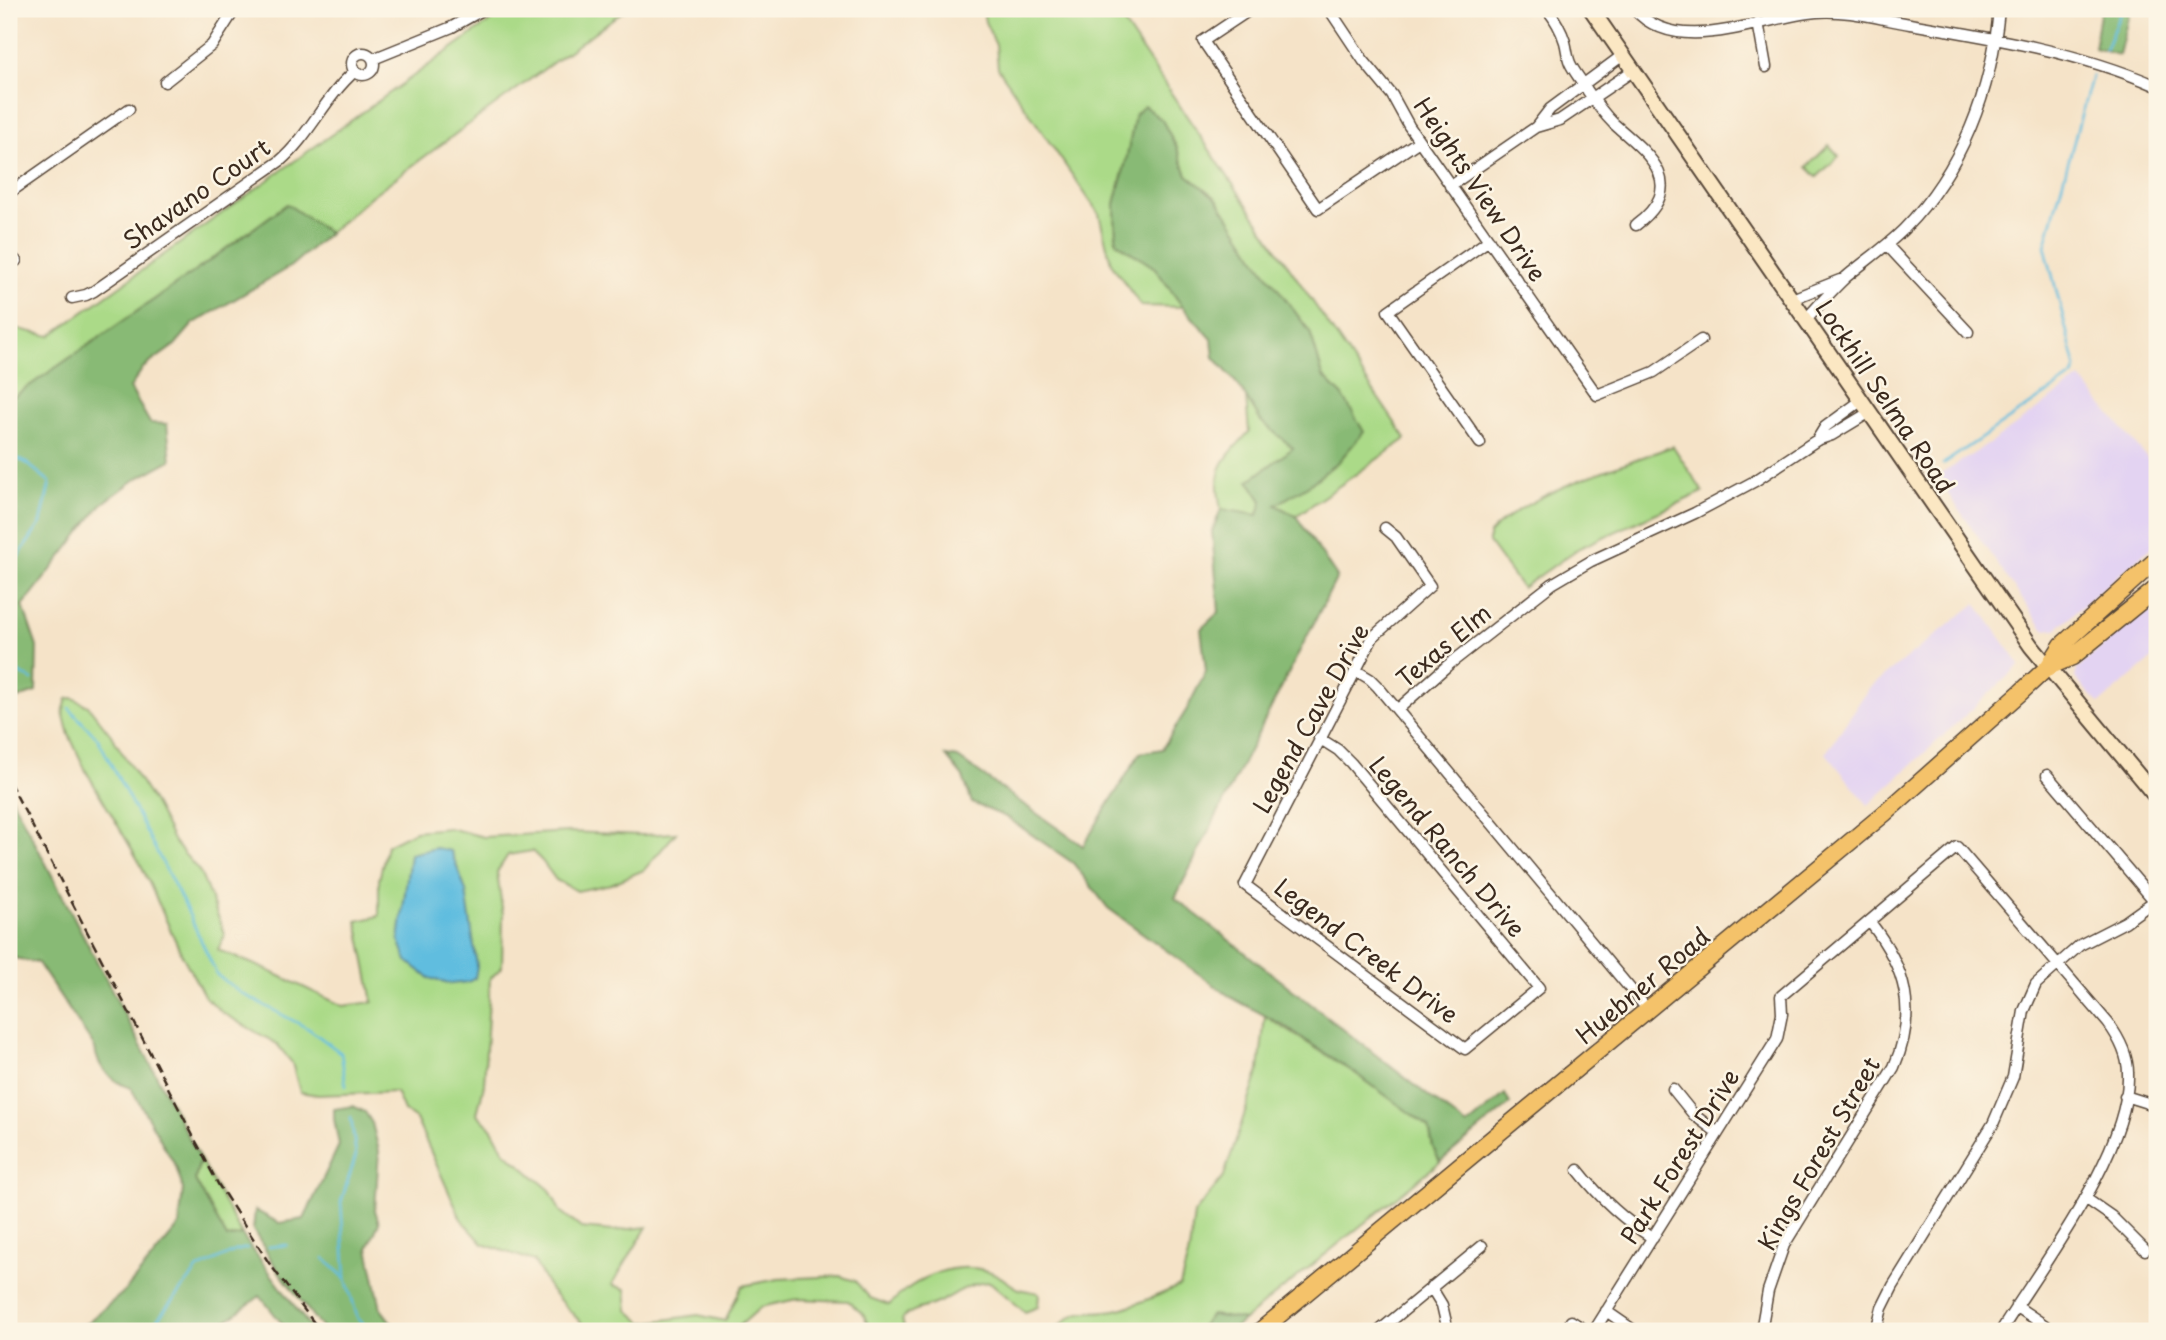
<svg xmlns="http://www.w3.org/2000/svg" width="2166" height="1340" font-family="'Playpen Sans',sans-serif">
<rect width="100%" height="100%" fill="#fcf5e5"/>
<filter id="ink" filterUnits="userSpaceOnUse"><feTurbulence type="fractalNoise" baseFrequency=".0143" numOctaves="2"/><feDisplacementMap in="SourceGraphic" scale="14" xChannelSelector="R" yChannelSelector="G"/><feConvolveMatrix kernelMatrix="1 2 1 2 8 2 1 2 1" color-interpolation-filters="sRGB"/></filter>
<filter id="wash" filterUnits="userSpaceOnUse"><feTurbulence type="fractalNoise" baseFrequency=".00686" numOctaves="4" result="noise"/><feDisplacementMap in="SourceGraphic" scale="28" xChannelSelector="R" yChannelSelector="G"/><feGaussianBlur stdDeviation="1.57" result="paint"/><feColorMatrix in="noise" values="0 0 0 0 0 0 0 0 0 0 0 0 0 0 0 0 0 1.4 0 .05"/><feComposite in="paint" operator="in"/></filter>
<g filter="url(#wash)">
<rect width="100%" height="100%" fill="#f5e3c8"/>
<path fill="#e3d3f2" d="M 2080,378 L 2157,470 L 2157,542 L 2056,629 L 2044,630 L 1936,477 L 1992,442 Z
M 2157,598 L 2157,655 L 2099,704 L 2075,678 L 2077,669 Z
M 1976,603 L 2020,665 L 1868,805 L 1826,753 L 1868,689 Z"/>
<path fill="#abda88" stroke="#738253" stroke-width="2" d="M 507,9 L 626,9 L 371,196 L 329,233 L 287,204 L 194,272 L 9,400 L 9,327 L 50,336 Z
M 983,9 L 1114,9 L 1406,439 L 1296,516 L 1275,505 L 1309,485 L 1340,460 L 1343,396 L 1323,376 L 1310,332 L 1260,265 L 1217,199 L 1187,175 L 1176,146 L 1126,161 L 1115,204 L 1116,242 L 1155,268 L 1183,307 L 1141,306 L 1111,263 L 1099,214 L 998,68 L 996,45 L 985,22 Z
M 1829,145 L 1839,156 L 1817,177 L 1807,167 Z
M 1246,397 L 1261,421 L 1294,448 L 1249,481 L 1262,501 L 1258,516 L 1221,509 C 1212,468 1222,462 1249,432 Z
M 1673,446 L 1703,492 L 1579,548 L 1522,588 L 1489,543 L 1489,534 C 1532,490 1615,468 1673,446 Z
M 73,698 L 88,706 L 111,735 L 155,805 L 174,842 L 200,872 L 225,934 L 218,950 L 263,968 L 343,1006 L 373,1002 L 357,921 L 379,916 L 379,880 L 387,845 L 415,831 L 449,828 L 484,837 L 568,832 L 643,835 L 676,833 L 644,870 L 611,884 L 577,891 L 556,880 L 542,861 L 532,851 L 508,855 L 497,872 L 503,915 L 502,967 L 490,979 L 484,1085 L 477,1114 L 492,1129 L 504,1151 L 550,1190 L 560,1211 L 581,1228 L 613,1231 L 647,1227 L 612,1285 L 626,1289 L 628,1310 L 643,1323 L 698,1315 L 725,1321 L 742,1286 L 778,1279 L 840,1276 L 855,1281 L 870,1298 L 889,1305 C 914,1279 951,1260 988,1271 C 999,1274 1008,1283 1017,1288 C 1024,1291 1031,1291 1039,1293 L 1038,1307 L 1025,1312 L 990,1282 C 967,1283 957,1294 937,1303 C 924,1309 913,1308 902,1319 L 905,1331 L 870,1331 L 864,1315 L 848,1301 L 797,1299 L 761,1307 L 734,1331 L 589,1331 L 551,1291 L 534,1261 L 483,1244 L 461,1219 L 416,1119 L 404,1111 L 396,1092 L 318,1095 L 300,1092 L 292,1063 L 277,1044 L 223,1013 L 205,997 L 182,955 L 141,865 L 86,771 L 69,735 L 63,712 L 67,699 Z
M 1265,1016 L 1358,1075 L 1429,1127 L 1433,1147 L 1440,1162 L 1244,1320 L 1211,1315 L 1197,1331 L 1055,1331 C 1081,1302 1088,1317 1119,1309 C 1140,1304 1160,1294 1180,1286 L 1189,1252 L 1194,1214 L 1224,1176 L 1259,1070 Z
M 200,1159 L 242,1235 L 227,1238 L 195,1180 Z"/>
<path fill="#88ba74" stroke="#627249" stroke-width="2" d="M 2101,9 L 2130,9 L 2119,55 L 2094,48 Z
M 1144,106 L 1162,120 L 1176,146 L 1187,175 L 1217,199 L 1260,265 L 1310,332 L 1323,376 L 1343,396 L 1364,432 L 1340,460 L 1309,485 L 1276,505 L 1296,516 L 1337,577 L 1175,898 L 1467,1126 L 1505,1094 L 1510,1104 L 1440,1162 L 1433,1147 L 1429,1127 L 1358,1075 L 1281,1024 L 1232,998 L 1108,908 L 1073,863 L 1006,817 L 972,803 L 963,777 L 946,756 L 958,758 L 1083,846 L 1140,753 L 1162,749 L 1187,709 L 1206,671 L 1201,629 L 1219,612 L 1212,532 L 1221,509 L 1258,515 L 1262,501 L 1249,481 L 1293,448 L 1261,421 L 1239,386 L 1214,357 L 1212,339 L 1183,307 L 1155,268 L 1116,242 L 1115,204 L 1126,161 L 1135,115 Z
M 287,204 L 329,233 L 291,266 L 193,324 L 175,345 L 143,368 L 130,388 L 150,423 L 167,424 L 171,460 L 136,479 L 102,504 L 23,606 L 37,647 L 36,692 L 18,698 L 9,688 L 9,400 L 194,272 Z
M 9,793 L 200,1159 L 195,1180 L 227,1238 L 242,1235 L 313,1331 L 288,1331 L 260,1296 L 212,1331 L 77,1331 L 125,1291 L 179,1226 L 183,1189 L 176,1167 L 131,1088 C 112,1082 97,1068 95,1048 L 38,963 L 9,957 Z
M 353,1106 L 365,1112 L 372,1123 L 379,1151 L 375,1210 L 379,1223 L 368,1248 L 381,1309 L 398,1331 L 324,1331 L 277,1269 L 253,1230 L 255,1210 L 279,1223 L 304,1219 L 339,1145 L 334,1119 L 334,1109 Z
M 1211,1315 L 1244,1320 L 1231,1331 L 1197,1331 Z"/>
<path fill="#61bddf" stroke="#4e747e" stroke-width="2" d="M 436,848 L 451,851 L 466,891 L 477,966 L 475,978 L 468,982 L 452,984 L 429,978 L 407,961 L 399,940 L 410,854 Z"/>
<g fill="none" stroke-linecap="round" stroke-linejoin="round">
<path stroke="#61bddf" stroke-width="2.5" d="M 2105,50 L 2122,9
M 9,455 L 25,462 L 50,482 L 41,523 L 9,570
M 1943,464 L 2073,376 L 2076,368 L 2045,246 L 2092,76
M 9,662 L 13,669 L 32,680
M 69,708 L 98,739 L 187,910 L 217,975 L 241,993 L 309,1029 L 341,1053 L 346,1086
M 351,1118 L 356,1155 L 341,1202 L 346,1279 L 358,1319 L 371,1331
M 268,1247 L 287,1245
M 324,1258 L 346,1279
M 148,1331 L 198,1269 L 235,1251 L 247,1248"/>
</g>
</g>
<g filter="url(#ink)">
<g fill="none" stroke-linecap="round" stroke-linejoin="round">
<g stroke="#574638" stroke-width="13">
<path id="street" d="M 1251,9 L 1203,41 L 1318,209 L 1419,141
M 1329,9 L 1363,60 L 1392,95 L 1409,126 L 1597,395 L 1654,372 L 1701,340
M 1547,9 C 1555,19 1561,29 1565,42 C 1567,49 1567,56 1570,63 C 1574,72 1582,81 1587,90 C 1595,102 1604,114 1614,124 C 1649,154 1689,185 1636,225
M 1634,9 C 1678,59 1760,17 1816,12 C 1846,9 1880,19 1910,24 C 1994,38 2079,52 2157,86
M 1758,22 L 1766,67
M352 64a11 11 0 1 1 22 0a11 11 0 1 1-22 0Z
M 373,59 L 452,27 L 484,9
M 165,82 L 212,45 L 235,9
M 1536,127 L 1560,120 L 1634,70
M 1450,186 L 1536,127 L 1550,109 L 1623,55
M 9,193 L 129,109
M 1887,245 L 1968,332
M 9,254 L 16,261
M 72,298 L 86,295 L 94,291 L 280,161 C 310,135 325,97 355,71
M 1792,299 L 1840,280
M 1806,319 C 1819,305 1832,290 1846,277 C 1865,261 1886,247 1904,229 C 1962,170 1992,90 1999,9
M 1817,440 L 1825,427 L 1862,400
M 1480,443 L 1388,311 L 1489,240
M 1355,670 L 1370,679 L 1378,687 L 1648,1010
M 1397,710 L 1447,666 L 1552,584 L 1591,561 L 1695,513 L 1755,481 L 1817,440 L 1832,435 L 1870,412
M 1319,738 L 1338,750 L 1351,763 L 1539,988 L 1465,1049 L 1245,885 L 1373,637 L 1430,586 L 1396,537 L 1385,528
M 2047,775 L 2157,904
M 1673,1089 L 1694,1115 L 1718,1133
M 2125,1096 L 2157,1106
M 1578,1170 C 1600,1198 1623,1220 1653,1238
M 2085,1198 L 2111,1216 L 2145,1250
M 1431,1287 L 1442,1305 L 1448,1331
M 2016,1306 L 2053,1331
M 1606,1311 L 1635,1331
M 1571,1321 L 1587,1331
M 1379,1331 L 1482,1246
M 1594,1331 L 1777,1039 L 1782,1014 L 1781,996 L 1957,847 L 2108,1023 C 2119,1038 2128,1054 2128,1073 C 2131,1150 2041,1266 2001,1331
M 1761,1331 L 1768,1291 L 1784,1245 L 1894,1067 C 1918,1011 1906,968 1870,922
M 1876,1331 L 1882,1308 L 1893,1286 L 1993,1124 L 2013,1077 L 2024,1011 L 2036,984 L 2080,945 L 2125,922 L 2157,899"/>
</g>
<g stroke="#574638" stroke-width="18">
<path id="secondary" d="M 1591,9 L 2031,646 L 2157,798"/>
</g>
<g stroke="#574638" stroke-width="19">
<path id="primary" d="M 2048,667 L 2072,657 L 2157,588
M 1260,1331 L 1885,813 L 2020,693 L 2048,667 L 2062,645 L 2157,559"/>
</g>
<use href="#street" stroke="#fff" stroke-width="10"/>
<use href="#secondary" stroke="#fbe7c3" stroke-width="14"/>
<use href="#primary" stroke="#f4c26a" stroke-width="16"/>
<path stroke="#3b2a1e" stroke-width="2.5" stroke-dasharray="10 5" stroke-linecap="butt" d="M 9,781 L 218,1184 L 269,1263 L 320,1331"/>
</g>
</g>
<g text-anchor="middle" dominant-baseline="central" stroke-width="5" stroke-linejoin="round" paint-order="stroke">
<g font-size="24" fill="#3b2a1e" stroke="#fcf5e5">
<text transform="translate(1481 189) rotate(56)">Heights View Drive</text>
<text transform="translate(196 193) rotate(-35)">Shavano Court</text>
<text transform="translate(1886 396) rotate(56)">Lockhill Selma Road</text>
<text transform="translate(1443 645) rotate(-40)">Texas Elm</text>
<text transform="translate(1310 718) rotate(-61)">Legend Cave Drive</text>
<text transform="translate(1448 846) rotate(50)">Legend Ranch Drive</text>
<text transform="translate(1367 950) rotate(37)">Legend Creek Drive</text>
<text transform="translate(1642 985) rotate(-40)">Huebner Road</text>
<text transform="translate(1818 1153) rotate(-60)">Kings Forest Street</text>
<text transform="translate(1679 1156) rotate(-58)">Park Forest Drive</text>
</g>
</g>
<rect width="2166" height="1340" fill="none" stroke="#fcf5e5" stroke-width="35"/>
</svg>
